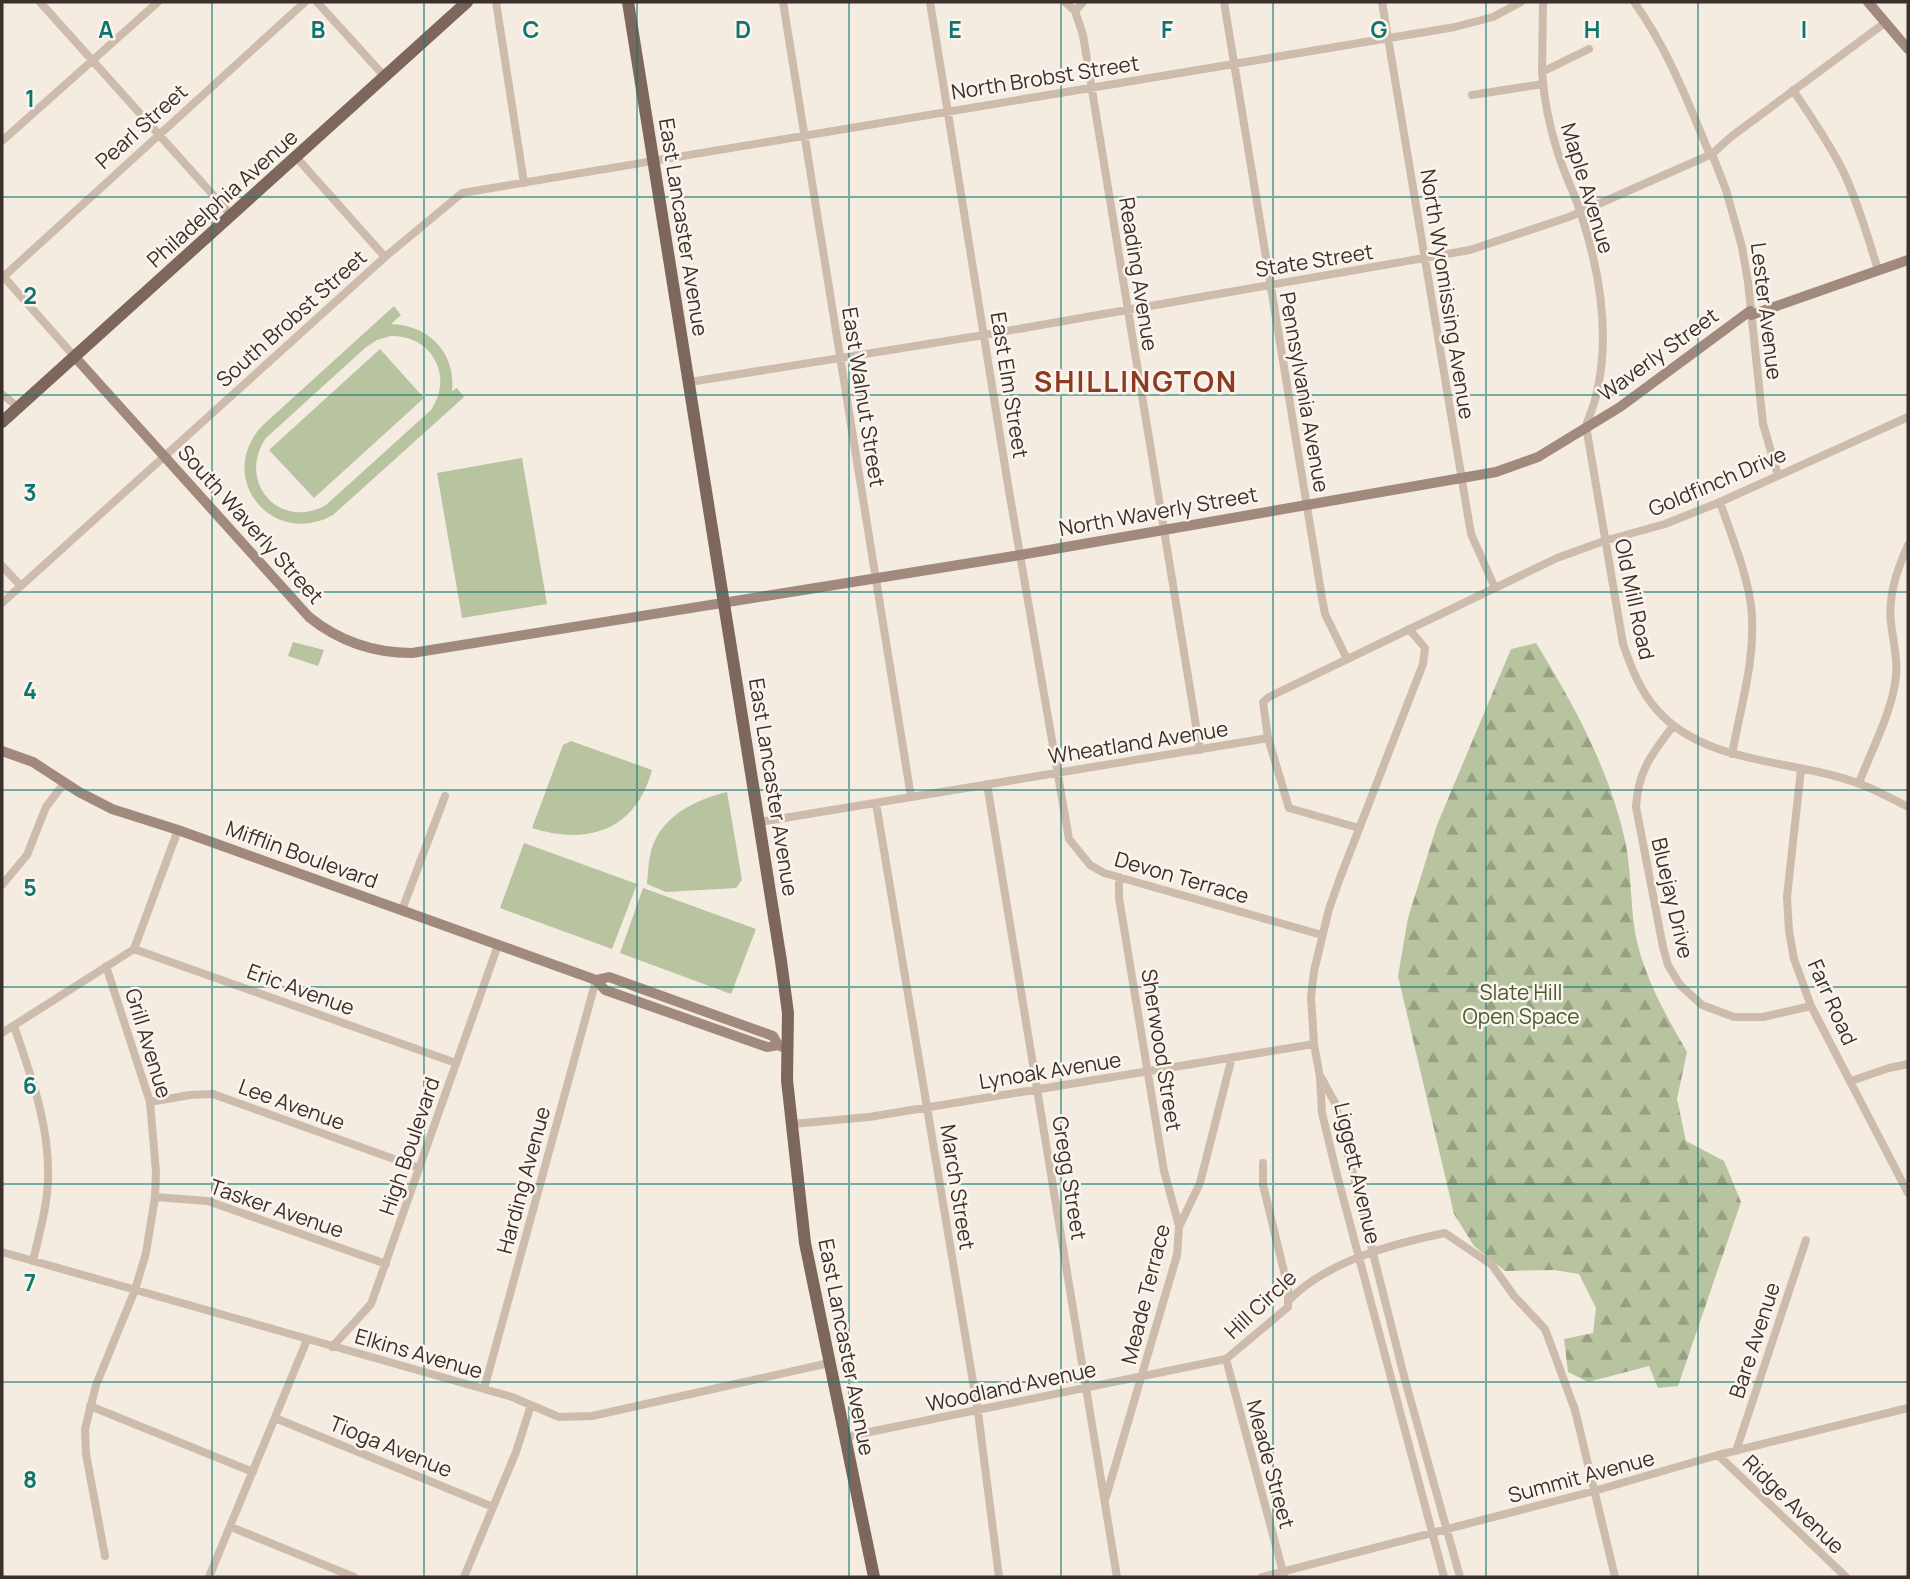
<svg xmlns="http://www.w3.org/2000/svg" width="1910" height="1579" font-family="Manrope,sans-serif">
<defs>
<pattern id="forest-firs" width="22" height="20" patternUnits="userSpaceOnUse" patternTransform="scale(1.75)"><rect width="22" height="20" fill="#b8c4a0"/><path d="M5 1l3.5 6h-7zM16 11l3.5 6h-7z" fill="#97a083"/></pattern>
</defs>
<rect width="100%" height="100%" fill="#f4ebe1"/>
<path fill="#b8c4a0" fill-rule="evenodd" d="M 394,306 L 401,315 L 391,324 C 429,325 456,353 452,391 L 457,388 L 464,397 L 333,515 C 271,549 214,476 263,425 ZM 391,336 C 432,335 454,376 431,410 L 326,505 C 280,531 236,482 266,438 L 365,348 L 377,340 Z
M 380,349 L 424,398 L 314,498 L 269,450 Z
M 522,458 L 547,604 L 462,618 L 437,473 Z
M 293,642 L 324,650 L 318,666 L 288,656 Z
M 571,741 L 652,770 C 636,830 588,846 532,828 L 563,745 Z
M 727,792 L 742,880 L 736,888 L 666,892 L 647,884 C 648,875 648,865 650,856 C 657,818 694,800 727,792 Z
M 524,843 L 637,884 L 612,949 L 500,908 Z
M 643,888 L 756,929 L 731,994 L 620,953 Z"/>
<path fill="url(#forest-firs)" d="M 1536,643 C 1573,703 1608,767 1624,836 C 1633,872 1629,911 1638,946 C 1648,984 1668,1019 1687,1052 L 1677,1099 L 1686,1141 L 1724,1161 L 1741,1202 L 1678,1386 L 1658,1388 L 1649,1366 L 1588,1382 L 1568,1372 L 1564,1339 L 1593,1333 L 1596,1308 L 1579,1274 L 1554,1270 L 1505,1271 L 1474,1246 L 1454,1214 L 1398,976 L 1408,918 L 1437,825 L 1511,649 Z"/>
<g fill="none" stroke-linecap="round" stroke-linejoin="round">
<path stroke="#cdbbac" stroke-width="8" d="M 40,2 L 231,215
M 317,2 L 385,77
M 496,2 L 524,183
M 783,2 L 911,797
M 930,2 L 1008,485 L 1069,839 L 1090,865 L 1104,873 L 1322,935
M 1065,2 L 1075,11 L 1083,35 L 1200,750
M 1224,2 L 1322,598 L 1325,614 L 1347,659
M 1382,2 L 1471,534 L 1495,588
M 1634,2 C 1668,49 1688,102 1710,155
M 1075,11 L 1083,2
M 1589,49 L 1542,72 C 1544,98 1549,125 1557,150 C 1563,171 1573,190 1580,211 C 1599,268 1611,336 1596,396 C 1594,406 1589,416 1586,426 L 1623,644 C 1631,667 1640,691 1657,710 C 1706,766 1796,759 1860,784 C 1876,790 1893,799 1908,807
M 1542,72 L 1543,2
M 1793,90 C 1811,117 1830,144 1844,173 C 1858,204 1868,237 1878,270
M 1472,95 L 1543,84
M 2,141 L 158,2
M 1712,154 L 1726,190 L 1742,247 L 1748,282 L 1763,424 L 1778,475
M 296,157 L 385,257
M 2,275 L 74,356
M 2,278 L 305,2
M 690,382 L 984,335 L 1470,250 L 1569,217 L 1712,154 L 1732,136 L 1886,22
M 2,394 L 18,407
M 1720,502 C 1731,535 1746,570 1751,605 C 1757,655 1741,705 1732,754
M 2,566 L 21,586
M 2,603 L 385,257 L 462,193 L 1455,27 L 1493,17 L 1521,2
M 1409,629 L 1425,648 L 1423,664 L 1340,878 L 1329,909 L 1314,971 L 1311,997 L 1314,1044 L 1320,1077 L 1322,1113 L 1336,1171 L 1444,1577
M 1673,726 C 1652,754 1638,770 1636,807 L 1663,947 L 1668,965 L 1680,985 L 1702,1005 L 1734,1017 L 1763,1017 L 1811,1006
M 1801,769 L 1787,897 L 1789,931 L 1794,959 L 1811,1006 L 1908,1193
M 1859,783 C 1871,751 1893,710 1896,676 C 1898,658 1893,641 1891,623 C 1888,595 1897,570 1908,545
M 987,784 L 1117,1577
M 876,803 L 978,1412 L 999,1577
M 760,822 L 1268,738
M 1359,828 L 1289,808 L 1268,738 L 1263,702 L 1269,697 L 1557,558 L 1604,541 L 1665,524 L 1720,502 L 1908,417
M 1119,877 L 1119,898 L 1164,1171 L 1179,1226
M 2,885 L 27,855 L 46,807 L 65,782
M 402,910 L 445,796
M 134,949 L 456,1063
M 14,1026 C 31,1076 50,1126 48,1180 C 47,1208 39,1234 33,1261
M 2,1033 L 134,949 L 178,830
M 1322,1079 L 1335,1103 L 1405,1380 L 1460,1577
M 1851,1081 L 1889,1068 L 1908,1064
M 150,1102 L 190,1095 L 213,1094 L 419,1168
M 792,1124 L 869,1117 L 1314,1044
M 1263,1163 L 1263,1185 L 1288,1288 L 1288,1301
M 155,1197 L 208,1201 L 386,1264
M 2,1252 L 484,1389 L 512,1397 L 559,1417 L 592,1416 L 829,1363
M 332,1347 L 371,1304 L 498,945
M 1226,1359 L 1284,1576
M 484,1389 L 596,980
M 90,1406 L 253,1472
M 275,1418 L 493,1507
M 845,1437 L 1226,1359 L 1288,1307 L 1288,1301 C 1327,1261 1392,1244 1445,1233 L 1492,1265 L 1514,1296 L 1545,1329 L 1575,1410 L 1615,1577
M 1736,1451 L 1806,1240
M 1718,1455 L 1846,1577
M 1106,1497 L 1177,1255 L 1179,1227 L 1200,1183 L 1232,1057
M 231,1527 L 354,1577
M 105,1556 L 86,1454 L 85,1429 L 96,1385 L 135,1290 L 146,1253 L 155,1197 L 156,1172 L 150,1102 L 106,966
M 209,1577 L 307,1340
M 464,1577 L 516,1452 L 531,1405
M 1262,1577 L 1594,1491 L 1718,1455 L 1908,1408"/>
<path stroke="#a18a7d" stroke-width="10" d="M 1868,2 L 1908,49
M 1751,315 L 1908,260
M 74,356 L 309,617 C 340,642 373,653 412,653 L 1020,555 L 1496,472 L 1538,457 L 1620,407 L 1750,311
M 2,751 L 33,762 L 79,792 L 112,809 L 178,830 L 596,980 L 605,990 L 767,1047 L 778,1045 L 788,1049
M 596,980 L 609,977 L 773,1036 L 778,1045"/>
<path stroke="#7d675c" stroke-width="12" d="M 628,2 L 781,961 L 788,1013 L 787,1080 L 805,1243 L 874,1577
M 2,422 L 467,2"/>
</g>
<path fill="none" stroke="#0f766e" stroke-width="2" stroke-opacity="0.55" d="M 212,2 L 212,1577M 424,2 L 424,1577M 637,2 L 637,1577M 849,2 L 849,1577M 1061,2 L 1061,1577M 1273,2 L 1273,1577M 1486,2 L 1486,1577M 1698,2 L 1698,1577M 2,197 L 1908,197M 2,395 L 1908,395M 2,592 L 1908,592M 2,790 L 1908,790M 2,987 L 1908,987M 2,1184 L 1908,1184M 2,1382 L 1908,1382"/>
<g text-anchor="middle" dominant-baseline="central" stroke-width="5" stroke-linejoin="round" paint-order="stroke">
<g font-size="21" fill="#3b302b" stroke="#fbf5ee">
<text transform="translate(1045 77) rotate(-9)">North Brobst Street</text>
<text transform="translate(141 126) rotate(-42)">Pearl Street</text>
<text transform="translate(1588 188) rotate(73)">Maple Avenue</text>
<text transform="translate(222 198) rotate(-42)">Philadelphia Avenue</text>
<text transform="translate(684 227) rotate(81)">East Lancaster Avenue</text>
<text transform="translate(1314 260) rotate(-9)">State Street</text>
<text transform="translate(1139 274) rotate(81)">Reading Avenue</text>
<text transform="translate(1448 294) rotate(81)">North Wyomissing Avenue</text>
<text transform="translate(1767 311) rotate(83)">Lester Avenue</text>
<text transform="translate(291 318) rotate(-42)">South Brobst Street</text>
<text transform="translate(1658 354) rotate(-36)">Waverly Street</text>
<text transform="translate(1010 385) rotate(81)">East Elm Street</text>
<text transform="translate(1305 392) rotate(80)">Pennsylvania Avenue</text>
<text transform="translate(864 397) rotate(81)">East Walnut Street</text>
<text transform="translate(1717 481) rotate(-23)">Goldfinch Drive</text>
<text transform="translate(1158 511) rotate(-10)">North Waverly Street</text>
<text transform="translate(251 524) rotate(48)">South Waverly Street</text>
<text transform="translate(1635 599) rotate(78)">Old Mill Road</text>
<text transform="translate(1138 742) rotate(-9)">Wheatland Avenue</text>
<text transform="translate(774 787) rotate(81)">East Lancaster Avenue</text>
<text transform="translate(302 854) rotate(20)">Mifflin Boulevard</text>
<text transform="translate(1182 877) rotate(16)">Devon Terrace</text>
<text transform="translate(1673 898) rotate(77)">Bluejay Drive</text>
<text transform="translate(301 989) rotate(20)">Eric Avenue</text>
<text transform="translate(1833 1002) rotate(66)">Farr Road</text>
<text transform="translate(149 1043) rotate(73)">Grill Avenue</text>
<text transform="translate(1162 1050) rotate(81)">Sherwood Street</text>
<text transform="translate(1050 1070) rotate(-9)">Lynoak Avenue</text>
<text transform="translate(292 1104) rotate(20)">Lee Avenue</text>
<text transform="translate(409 1146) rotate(-71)">High Boulevard</text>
<text transform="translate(1358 1173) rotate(77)">Liggett Avenue</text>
<text transform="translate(1070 1178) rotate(81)">Gregg Street</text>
<text transform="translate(523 1180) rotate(-75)">Harding Avenue</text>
<text transform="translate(958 1187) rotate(81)">March Street</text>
<text transform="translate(277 1208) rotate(19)">Tasker Avenue</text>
<text transform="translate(1145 1294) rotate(-76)">Meade Terrace</text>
<text transform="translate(1260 1304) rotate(-43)">Hill Circle</text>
<text transform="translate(1754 1340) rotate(-72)">Bare Avenue</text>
<text transform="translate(847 1347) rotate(79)">East Lancaster Avenue</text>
<text transform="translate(419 1353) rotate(16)">Elkins Avenue</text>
<text transform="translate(1011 1386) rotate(-12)">Woodland Avenue</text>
<text transform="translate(391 1446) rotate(22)">Tioga Avenue</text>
<text transform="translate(1271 1464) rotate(75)">Meade Street</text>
<text transform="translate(1581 1476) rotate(-15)">Summit Avenue</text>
<text transform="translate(1794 1504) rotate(44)">Ridge Avenue</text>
</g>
<g font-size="21" fill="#4a5a2e" stroke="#fbf5ee">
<text x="1521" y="992">Slate Hill<tspan x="1521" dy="24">Open Space</tspan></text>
</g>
<g font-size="28" font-weight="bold" letter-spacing="2" fill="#8c3b22" stroke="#fbf5ee">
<text x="1136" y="381">SHILLINGTON</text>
</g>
</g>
<g font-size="23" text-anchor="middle" font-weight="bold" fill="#0f766e" stroke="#fbf5ee" stroke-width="5" stroke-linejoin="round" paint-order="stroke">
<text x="106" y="38">A</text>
<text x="318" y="38">B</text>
<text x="531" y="38">C</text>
<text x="743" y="38">D</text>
<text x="955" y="38">E</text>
<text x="1167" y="38">F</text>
<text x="1379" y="38">G</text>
<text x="1592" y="38">H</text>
<text x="1804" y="38">I</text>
<text x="30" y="107">1</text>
<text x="30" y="304">2</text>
<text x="30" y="501">3</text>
<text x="30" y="699">4</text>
<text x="30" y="896">5</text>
<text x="30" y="1094">6</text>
<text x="30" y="1291">7</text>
<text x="30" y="1488">8</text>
</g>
<rect width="1910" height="1579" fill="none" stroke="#3b302b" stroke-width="7"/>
</svg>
